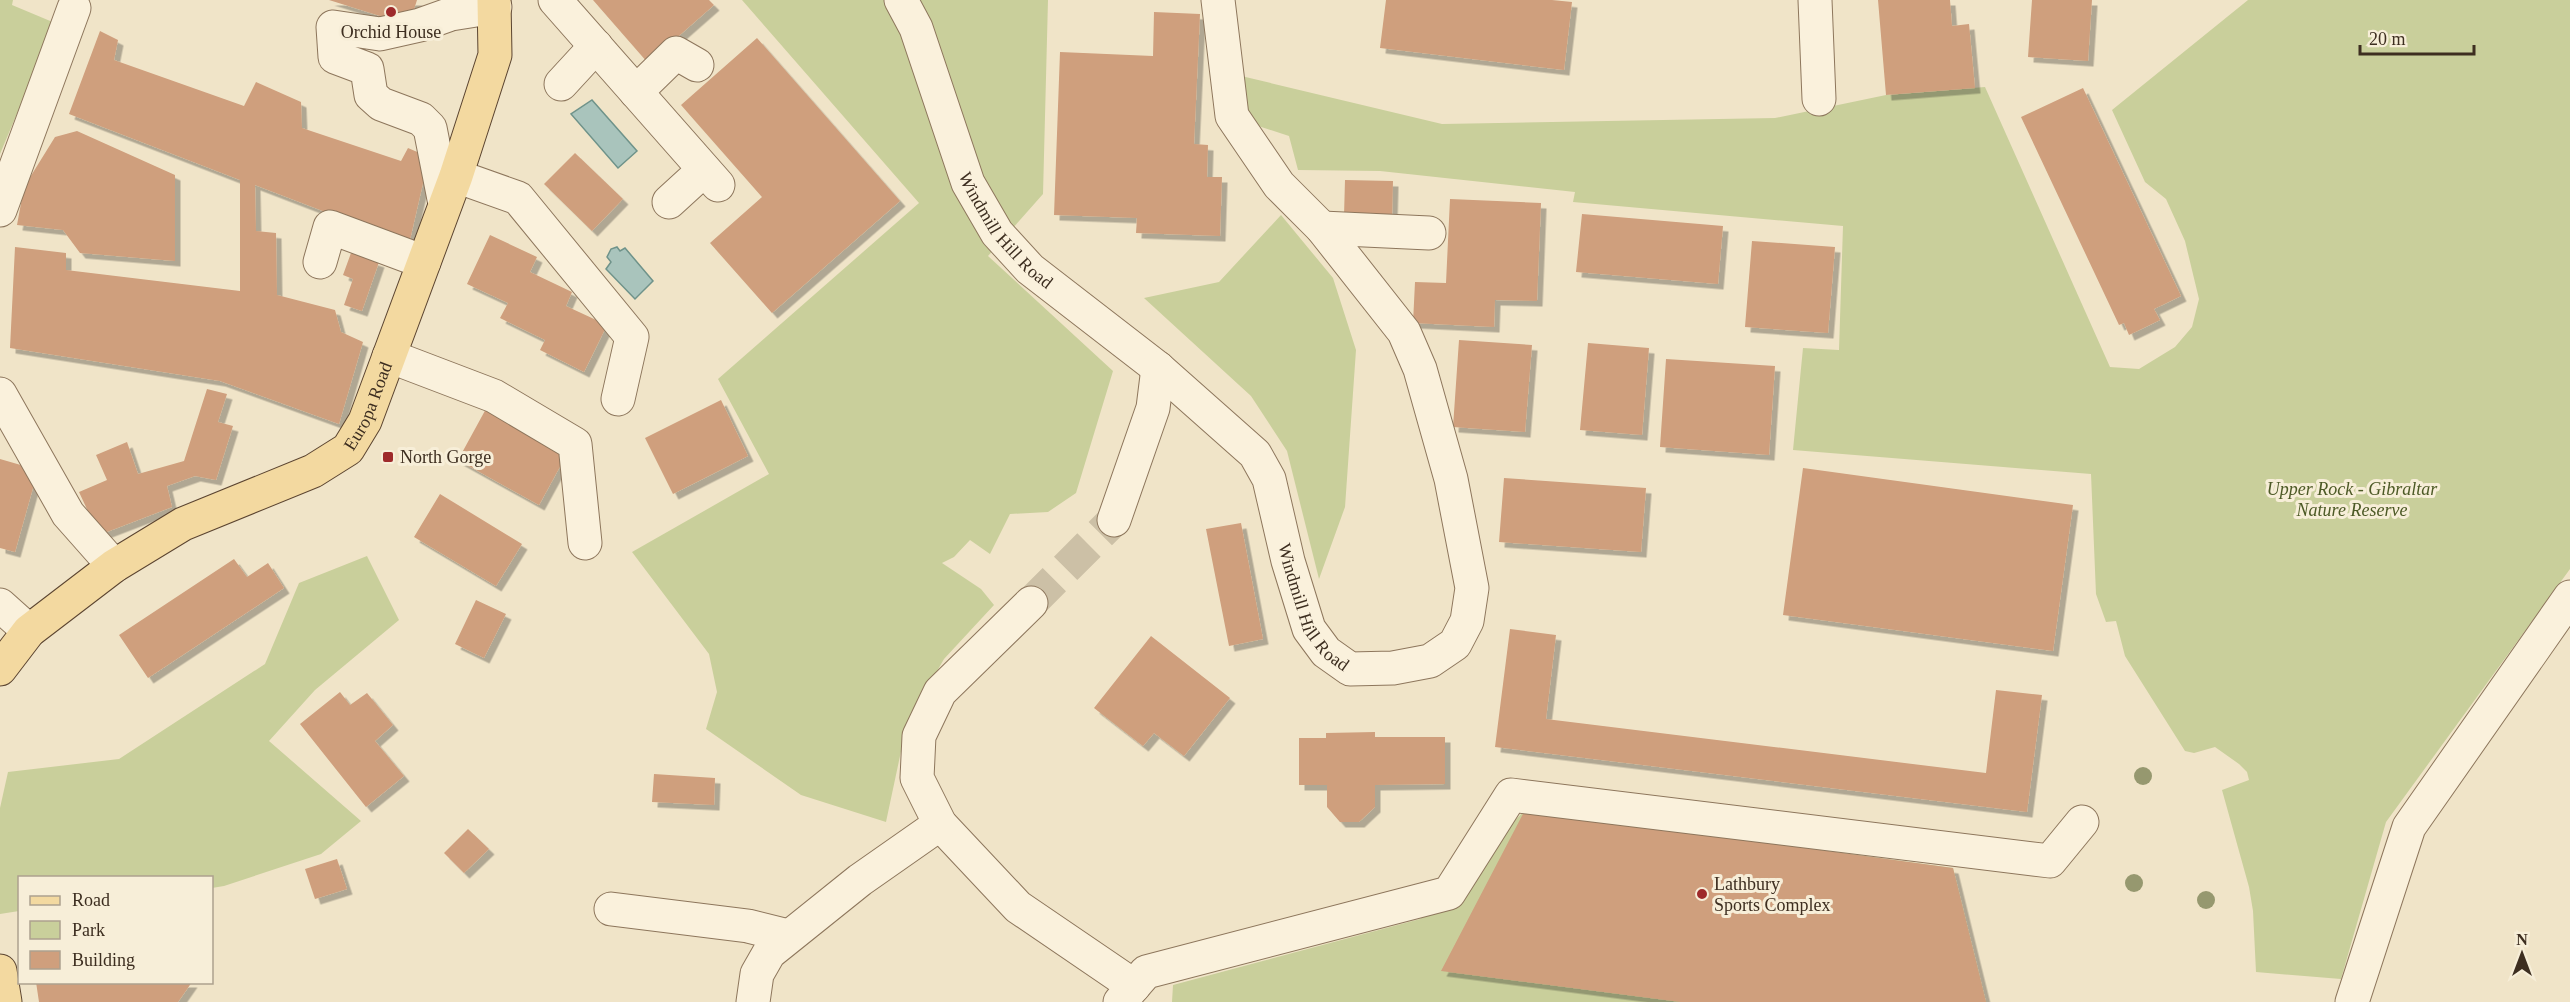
<svg xmlns="http://www.w3.org/2000/svg" width="2570" height="1002" font-family="Georgia,serif">
<defs>
<filter id="shadow"><feDropShadow dx="5.5" dy="5.5" stdDeviation="0" flood-color="#0004"/></filter>
</defs>
<rect width="100%" height="100%" fill="#f0e4c8"/>
<path fill="#c9cf9b" d="M 0,0 L 13,0 L 12,5 L 55,23 L 0,154 Z
M 742,0 L 1048,0 L 1043,194 L 988,256 L 1113,371 L 1076,493 L 1048,512 L 1010,514 L 990,554 L 970,540 L 954,557 L 942,563 L 981,589 L 994,605 L 944,659 L 907,723 L 886,822 L 801,795 L 706,729 L 717,692 L 709,654 L 632,552 L 769,474 L 718,379 L 919,203 Z
M 2248,0 L 2570,0 L 2570,569 L 2386,822 L 2341,979 L 2256,972 L 2253,911 L 2249,887 L 2222,790 L 2249,780 L 2247,772 L 2239,764 L 2215,747 L 2194,753 L 2185,751 L 2125,656 L 2116,621 L 2106,622 L 2096,594 L 2091,474 L 1793,450 L 1803,348 L 1839,350 L 1843,226 L 1573,202 L 1575,192 L 1380,171 L 1298,170 L 1289,136 L 1249,123 L 1237,75 L 1442,124 L 1775,118 L 1886,95 L 1985,87 L 2110,367 L 2139,369 L 2175,347 L 2192,327 L 2199,299 L 2185,241 L 2166,199 L 2145,182 L 2112,110 Z
M 1281,215 L 1333,278 L 1356,350 L 1345,507 L 1319,579 L 1287,451 L 1251,396 L 1144,298 L 1219,282 Z
M 367,556 L 399,620 L 315,690 L 269,741 L 361,821 L 321,854 L 224,886 L 212,888 L 212,878 L 20,878 L 19,911 L 0,914 L 0,808 L 8,772 L 119,759 L 265,664 L 299,583 Z
M 1525,810 L 1953,868 L 1986,1002 L 1172,1002 L 1173,985 L 1420,919 Z"/>
<path fill="#a9c4bc" stroke="#6f938a" stroke-width="1.5" d="M 592,100 L 637,151 L 618,168 L 571,114 Z
M 617,247 L 620,251 L 625,248 L 653,281 L 635,299 L 606,269 L 611,262 L 607,257 L 611,249 Z"/>
<path fill="#cf9f7d" filter="url(#shadow)" d="M 329,0 L 417,0 L 409,25 Z
M 593,0 L 709,0 L 714,5 L 648,63 Z
M 1386,0 L 1552,0 L 1572,2 L 1564,70 L 1380,48 Z
M 1878,0 L 1950,0 L 1952,26 L 1969,24 L 1975,88 L 1886,95 Z
M 2032,0 L 2092,0 L 2088,61 L 2028,57 Z
M 1154,12 L 1200,14 L 1194,144 L 1208,145 L 1207,177 L 1222,177 L 1220,236 L 1136,233 L 1137,218 L 1054,215 L 1060,52 L 1153,56 Z
M 100,31 L 118,40 L 114,60 L 244,106 L 256,82 L 301,102 L 302,128 L 401,161 L 408,148 L 429,157 L 409,244 L 255,185 L 256,231 L 276,233 L 277,295 L 335,310 L 341,332 L 363,342 L 339,424 L 220,381 L 10,348 L 15,247 L 66,253 L 66,270 L 240,291 L 240,180 L 69,114 Z
M 757,38 L 900,201 L 772,313 L 710,243 L 762,197 L 681,105 Z
M 2083,88 L 2181,296 L 2154,309 L 2160,320 L 2129,335 L 2124,323 L 2119,325 L 2021,117 Z
M 77,131 L 175,175 L 175,261 L 80,253 L 63,230 L 17,225 L 24,187 L 55,137 Z
M 575,153 L 623,199 L 592,231 L 544,184 Z
M 1345,180 L 1393,181 L 1392,218 L 1344,216 Z
M 1450,199 L 1541,203 L 1537,301 L 1495,300 L 1494,327 L 1413,323 L 1415,282 L 1446,283 Z
M 1582,214 L 1723,226 L 1718,284 L 1576,272 Z
M 490,235 L 537,257 L 530,272 L 572,292 L 566,306 L 607,325 L 584,372 L 540,350 L 545,340 L 500,318 L 508,303 L 467,284 Z
M 1752,241 L 1835,247 L 1828,333 L 1745,327 Z
M 351,253 L 379,262 L 362,311 L 344,305 L 353,279 L 343,275 Z
M 1459,340 L 1532,345 L 1525,432 L 1453,427 Z
M 1588,343 L 1649,348 L 1642,435 L 1580,430 Z
M 1666,359 L 1775,366 L 1769,455 L 1660,447 Z
M 207,389 L 227,394 L 218,422 L 233,426 L 216,480 L 195,476 L 167,486 L 172,507 L 99,535 L 79,492 L 107,480 L 96,455 L 127,442 L 138,474 L 184,461 Z
M 721,400 L 748,456 L 673,494 L 645,438 Z
M 487,407 L 568,452 L 539,505 L 458,460 Z
M 0,459 L 38,470 L 15,552 L 0,548 Z
M 1803,468 L 2073,505 L 2053,651 L 1783,615 Z
M 1504,478 L 1646,488 L 1641,552 L 1499,542 Z
M 440,494 L 522,544 L 496,586 L 414,537 Z
M 1241,523 L 1263,639 L 1229,646 L 1206,529 Z
M 234,559 L 247,577 L 268,563 L 284,588 L 148,678 L 119,635 Z
M 476,600 L 506,614 L 484,658 L 455,644 Z
M 1510,629 L 1556,635 L 1546,719 L 1986,773 L 1996,690 L 2042,695 L 2027,812 L 1495,747 Z
M 1151,636 L 1230,698 L 1184,756 L 1154,733 L 1143,746 L 1094,708 Z
M 340,692 L 350,705 L 367,693 L 393,725 L 375,741 L 404,776 L 366,807 L 300,724 Z
M 1375,732 L 1375,737 L 1445,737 L 1445,784 L 1375,785 L 1375,807 L 1359,822 L 1340,822 L 1327,807 L 1327,785 L 1299,785 L 1299,738 L 1326,738 L 1326,733 Z
M 654,774 L 715,778 L 714,805 L 652,802 Z
M 1525,810 L 1953,868 L 1986,1002 L 1681,1002 L 1441,971 Z
M 468,829 L 489,849 L 464,873 L 444,853 Z
M 337,859 L 347,889 L 315,899 L 305,869 Z
M 36,982 L 192,982 L 178,1002 L 39,1002 Z"/>
<g fill="none" stroke-linecap="round" stroke-linejoin="round">
<path stroke="#ccc0a6" stroke-width="33" stroke-dasharray="33 16" stroke-linecap="butt" d="M 1031,603 L 1114,520"/>
<g stroke="#8d765c" stroke-width="35">
<g id="minor">
<path d="M 555,0 L 718,185"/>
<path id="s1" d="M 901,0 L 916,28 L 968,183 L 997,233 L 1030,269 L 1158,368 L 1255,454 L 1269,479 L 1288,561 L 1309,629 L 1326,652 L 1350,669 L 1393,668 L 1430,661 L 1455,644 L 1467,621 L 1472,588 L 1451,479 L 1420,369 L 1404,332 L 1322,228 L 1279,185 L 1232,116 L 1218,0"/>
<path d="M 1815,0 L 1819,99"/>
<path d="M 561,84 L 596,46"/>
<path d="M 636,92 L 676,53 L 697,65"/>
<path d="M 456,176 L 518,198 L 632,337 L 618,399"/>
<path d="M 669,202 L 704,170"/>
<path d="M 445,204 L 430,128 L 421,119 L 381,104 L 371,95 L 367,69 L 335,57 L 333,27 L 380,34 L 420,25 L 451,14 L 495,7"/>
<path d="M 0,210 L 74,8"/>
<path d="M 1322,228 L 1429,233"/>
<path d="M 320,262 L 330,227 L 424,262"/>
<path d="M 389,356 L 494,396 L 575,444 L 585,543"/>
<path d="M 0,394 L 68,514 L 114,566"/>
<path d="M 1114,520 L 1153,408 L 1158,368"/>
<path d="M 1031,603 L 940,692 L 919,736 L 917,778 L 940,824 L 1018,907 L 1134,986"/>
<path d="M 0,605 L 29,631"/>
<path d="M 611,909 L 748,926 L 788,936"/>
<path d="M 753,1002 L 757,974 L 769,953 L 860,880 L 940,824"/>
<path d="M 1120,1002 L 1146,972 L 1449,893 L 1511,795 L 2050,861 L 2082,822"/>
<path d="M 2352,1002 L 2409,827 L 2570,597"/>
</g>
</g>
<g stroke="#5b4430" stroke-width="35">
<g id="major">
<path id="s2" d="M 0,669 L 29,631 L 114,566 L 183,524 L 313,471 L 348,449 L 365,421 L 456,176 L 495,55 L 494,0"/>
<path d="M 0,971 L 5,1002"/>
</g>
</g>
<use href="#minor" stroke="#faf1dc" stroke-width="33"/>
<use href="#major" stroke="#f3d9a0" stroke-width="33"/>
</g>
<g fill="#96986f">
<circle cx="2143" cy="776" r="9"/>
<circle cx="2134" cy="883" r="9"/>
<circle cx="2206" cy="900" r="9"/>
</g>
<g fill="#9e2a2b" stroke="#f7eed8" stroke-width="2">
<circle cx="391" cy="12" r="6"/>
<rect x="382" y="451" width="12" height="12" rx="3"/>
<circle cx="1702" cy="894" r="6"/>
</g>
<g text-anchor="middle" dominant-baseline="central" stroke-width="6" stroke-linejoin="round" paint-order="stroke">
<g font-size="18" fill="#3d2e20" stroke="#f7eed8" text-anchor="start">
<text x="391" y="32" text-anchor="middle">Orchid House</text>
<text x="400" y="457">North Gorge</text>
<text x="1714" y="884">Lathbury<tspan x="1714" dy="21">Sports Complex</tspan></text>
</g>
<g font-size="18" fill="#3d2e20" stroke="#f7eed8">
<text stroke="none"><textPath href="#s1" startOffset="256">Windmill Hill Road</textPath></text>
<text stroke="none"><textPath href="#s2" startOffset="465">Europa Road</textPath></text>
<text stroke="none"><textPath href="#s1" startOffset="760">Windmill Hill Road</textPath></text>
</g>
<g font-size="18" font-style="italic" fill="#4d5a26" stroke="#f7eed8">
<text x="2352" y="489">Upper Rock - Gibraltar<tspan x="2352" dy="21">Nature Reserve</tspan></text>
</g>
</g>
<rect x="18" y="876" width="195" height="108" fill="#f7eed8" stroke="#ada18e" stroke-width="1.5"/>
<rect x="30" y="896" width="30" height="9" fill="#f3d9a0" stroke="#ada18e" stroke-width="1.5"/>
<text x="72" y="906" font-size="18" fill="#3d2e20">Road</text>
<rect x="30" y="921" width="30" height="18" fill="#c9cf9b" stroke="#ada18e" stroke-width="1.5"/>
<text x="72" y="936" font-size="18" fill="#3d2e20">Park</text>
<rect x="30" y="951" width="30" height="18" fill="#cf9f7d" stroke="#ada18e" stroke-width="1.5"/>
<text x="72" y="966" font-size="18" fill="#3d2e20">Building</text>
<g transform="translate(2522 954)" stroke="#f7eed8" stroke-width="4.5" paint-order="stroke">
<path d="M0-4.5L10 22L0 15L-10 22Z" fill="#3d2e20"/>
<text y="-9" font-size="16" font-weight="bold" text-anchor="middle" fill="#3d2e20">N</text>
</g>
<path d="M2360 45v9h114v-9" fill="none" stroke="#3d2e20" stroke-width="3"/>
<text x="2369" y="45" font-size="18" fill="#3d2e20" stroke="#f7eed8" stroke-width="4.5" paint-order="stroke">20 m</text>
</svg>
